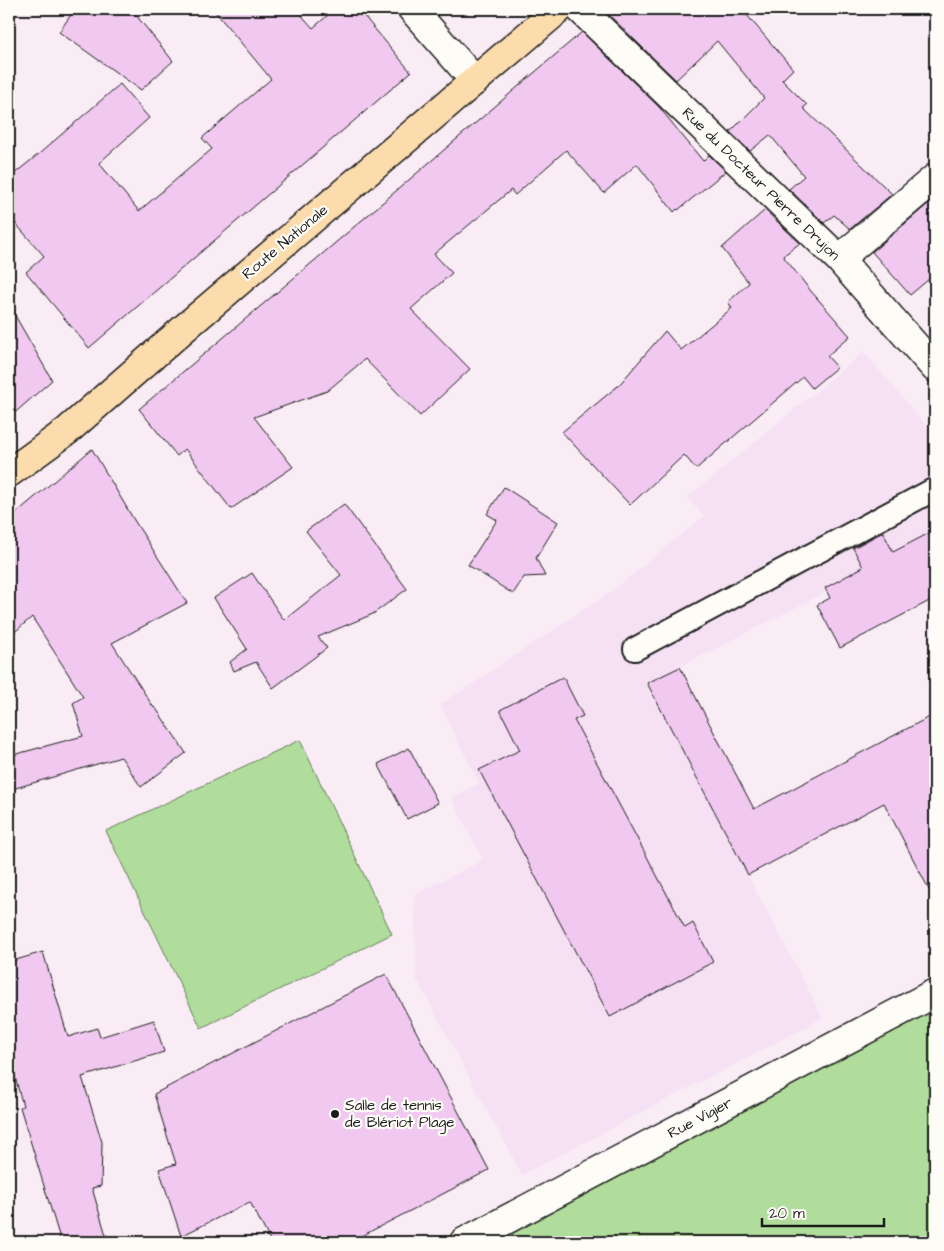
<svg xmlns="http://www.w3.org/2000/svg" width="944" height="1251" font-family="'Architects Daughter',sans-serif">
<rect width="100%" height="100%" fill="#f9ecf5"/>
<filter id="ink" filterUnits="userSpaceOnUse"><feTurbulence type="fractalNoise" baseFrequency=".02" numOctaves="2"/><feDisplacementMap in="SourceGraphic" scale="10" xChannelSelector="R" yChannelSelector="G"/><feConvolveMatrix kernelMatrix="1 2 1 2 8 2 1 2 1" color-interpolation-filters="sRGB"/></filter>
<g filter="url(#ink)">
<path fill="#f6e1f4" d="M 864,352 L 935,436 L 935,536 L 647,684 L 823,1018 L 522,1175 L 416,978 L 415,894 L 483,860 L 451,798 L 479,783 L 440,705 L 612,591 L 704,516 L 687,498 Z"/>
<path fill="#b0dd9b" stroke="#667c5c" d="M 300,740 L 392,934 L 201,1028 L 106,831 Z
M 935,1007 L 935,1242 L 496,1242 Z"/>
<path fill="#f0c8f0" stroke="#1c1c1c" d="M 75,9 L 131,9 L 173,61 L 141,90 L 59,32 Z
M 213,9 L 296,9 L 313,28 L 335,9 L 358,9 L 411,72 L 89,348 L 26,272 L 44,256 L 9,216 L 9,178 L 40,153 L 120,84 L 149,118 L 99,163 L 139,211 L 212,149 L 202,138 L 271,79 Z
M 610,9 L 751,9 L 746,14 L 793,69 L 782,80 L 807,105 L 803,108 L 892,194 L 850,229 L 834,215 L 824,223 L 789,189 L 804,176 L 770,135 L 750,151 L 730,132 L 764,98 L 717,41 L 676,80 L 606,12 Z
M 582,32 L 659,107 L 703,161 L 709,155 L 726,171 L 678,210 L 677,209 L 674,212 L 637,164 L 604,193 L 566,150 L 515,195 L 511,190 L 434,254 L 452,273 L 411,309 L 470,369 L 420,416 L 365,359 L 327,391 L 254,417 L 293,467 L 231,509 L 185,449 L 177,456 L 139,409 L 327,250 Z
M 935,198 L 935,274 L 910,295 L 872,252 Z
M 765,210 L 800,243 L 783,256 L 810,290 L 850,336 L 827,356 L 837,367 L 812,388 L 803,377 L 696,469 L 684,455 L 630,505 L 562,432 L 619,385 L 665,331 L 681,350 L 732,308 L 728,302 L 749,283 L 722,248 Z
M 9,305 L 52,380 L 9,418 Z
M 92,449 L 134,520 L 187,603 L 112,643 L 154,708 L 155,707 L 186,753 L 141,787 L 121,757 L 9,790 L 9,756 L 83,736 L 73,703 L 83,697 L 32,617 L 9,637 L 9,519 Z
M 504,487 L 558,522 L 536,558 L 545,576 L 524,577 L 513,594 L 468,565 L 497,520 L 487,514 Z
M 344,504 L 407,589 L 373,614 L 318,637 L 327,648 L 273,688 L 256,662 L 234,671 L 230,662 L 247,649 L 214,598 L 252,573 L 284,620 L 341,575 L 306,531 Z
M 935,530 L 935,598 L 840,648 L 817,605 L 830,598 L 825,588 L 863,567 L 853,548 L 883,532 L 893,552 Z
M 680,667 L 754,809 L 935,714 L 935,901 L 884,803 L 748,875 L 647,683 Z
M 563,677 L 583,716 L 574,720 L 685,928 L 693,923 L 713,962 L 610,1017 L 479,770 L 520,750 L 500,710 Z
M 409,748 L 438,803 L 407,819 L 378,764 Z
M 43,952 L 68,1037 L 97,1028 L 100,1037 L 154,1020 L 164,1052 L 82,1077 L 102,1142 L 101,1186 L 92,1188 L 108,1242 L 61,1242 L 20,1107 L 23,1106 L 9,1055 L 9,962 Z
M 386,974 L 489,1170 L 350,1242 L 271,1242 L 250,1202 L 181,1236 L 159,1169 L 176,1164 L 154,1094 Z"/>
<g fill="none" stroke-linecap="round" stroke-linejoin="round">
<g stroke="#1c1c1c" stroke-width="26">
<path id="lane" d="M 635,649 L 935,489"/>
</g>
<g stroke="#1c1c1c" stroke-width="31">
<path id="street" d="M 412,9 L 475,81
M 580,9 L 839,259 L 935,368
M 839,259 L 935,178
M 464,1242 L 935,993"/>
</g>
<g stroke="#1c1c1c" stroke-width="31">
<path id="primary" d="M 9,473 L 34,455 L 67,431 L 188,325 L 559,9"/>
</g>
<use href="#lane" stroke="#fdfcf7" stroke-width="22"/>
<use href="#street" stroke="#fdfcf7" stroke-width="28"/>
<use href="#primary" stroke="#fcdcac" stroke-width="28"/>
</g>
</g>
<circle fill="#1c1c1c" stroke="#fdfcf7" stroke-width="2" cx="335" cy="1114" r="5"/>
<g text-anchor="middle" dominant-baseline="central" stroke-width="4.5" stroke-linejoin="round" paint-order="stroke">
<g font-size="15" fill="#1c1c1c" stroke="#fdfcf7">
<text transform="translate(761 184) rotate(44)">Rue du Docteur Pierre Drujon</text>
<text transform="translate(285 242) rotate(-40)">Route Nationale</text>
<text transform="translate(700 1118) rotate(-28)">Rue Vigier</text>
</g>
<g font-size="15" fill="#1c1c1c" stroke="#fdfcf7" text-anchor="start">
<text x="345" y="1105">Salle de tennis<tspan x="345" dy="17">de Blériot Plage</tspan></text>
</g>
</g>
<rect width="944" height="1251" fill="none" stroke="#fdfcf7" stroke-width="30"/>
<rect x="15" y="15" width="914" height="1221" fill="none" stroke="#1c1c1c" stroke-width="2" filter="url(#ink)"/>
<path d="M762 1218v8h122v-8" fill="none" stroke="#1c1c1c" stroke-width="2.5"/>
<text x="769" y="1218" font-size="15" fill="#1c1c1c" stroke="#fdfcf7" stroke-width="4" paint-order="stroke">20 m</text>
</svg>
